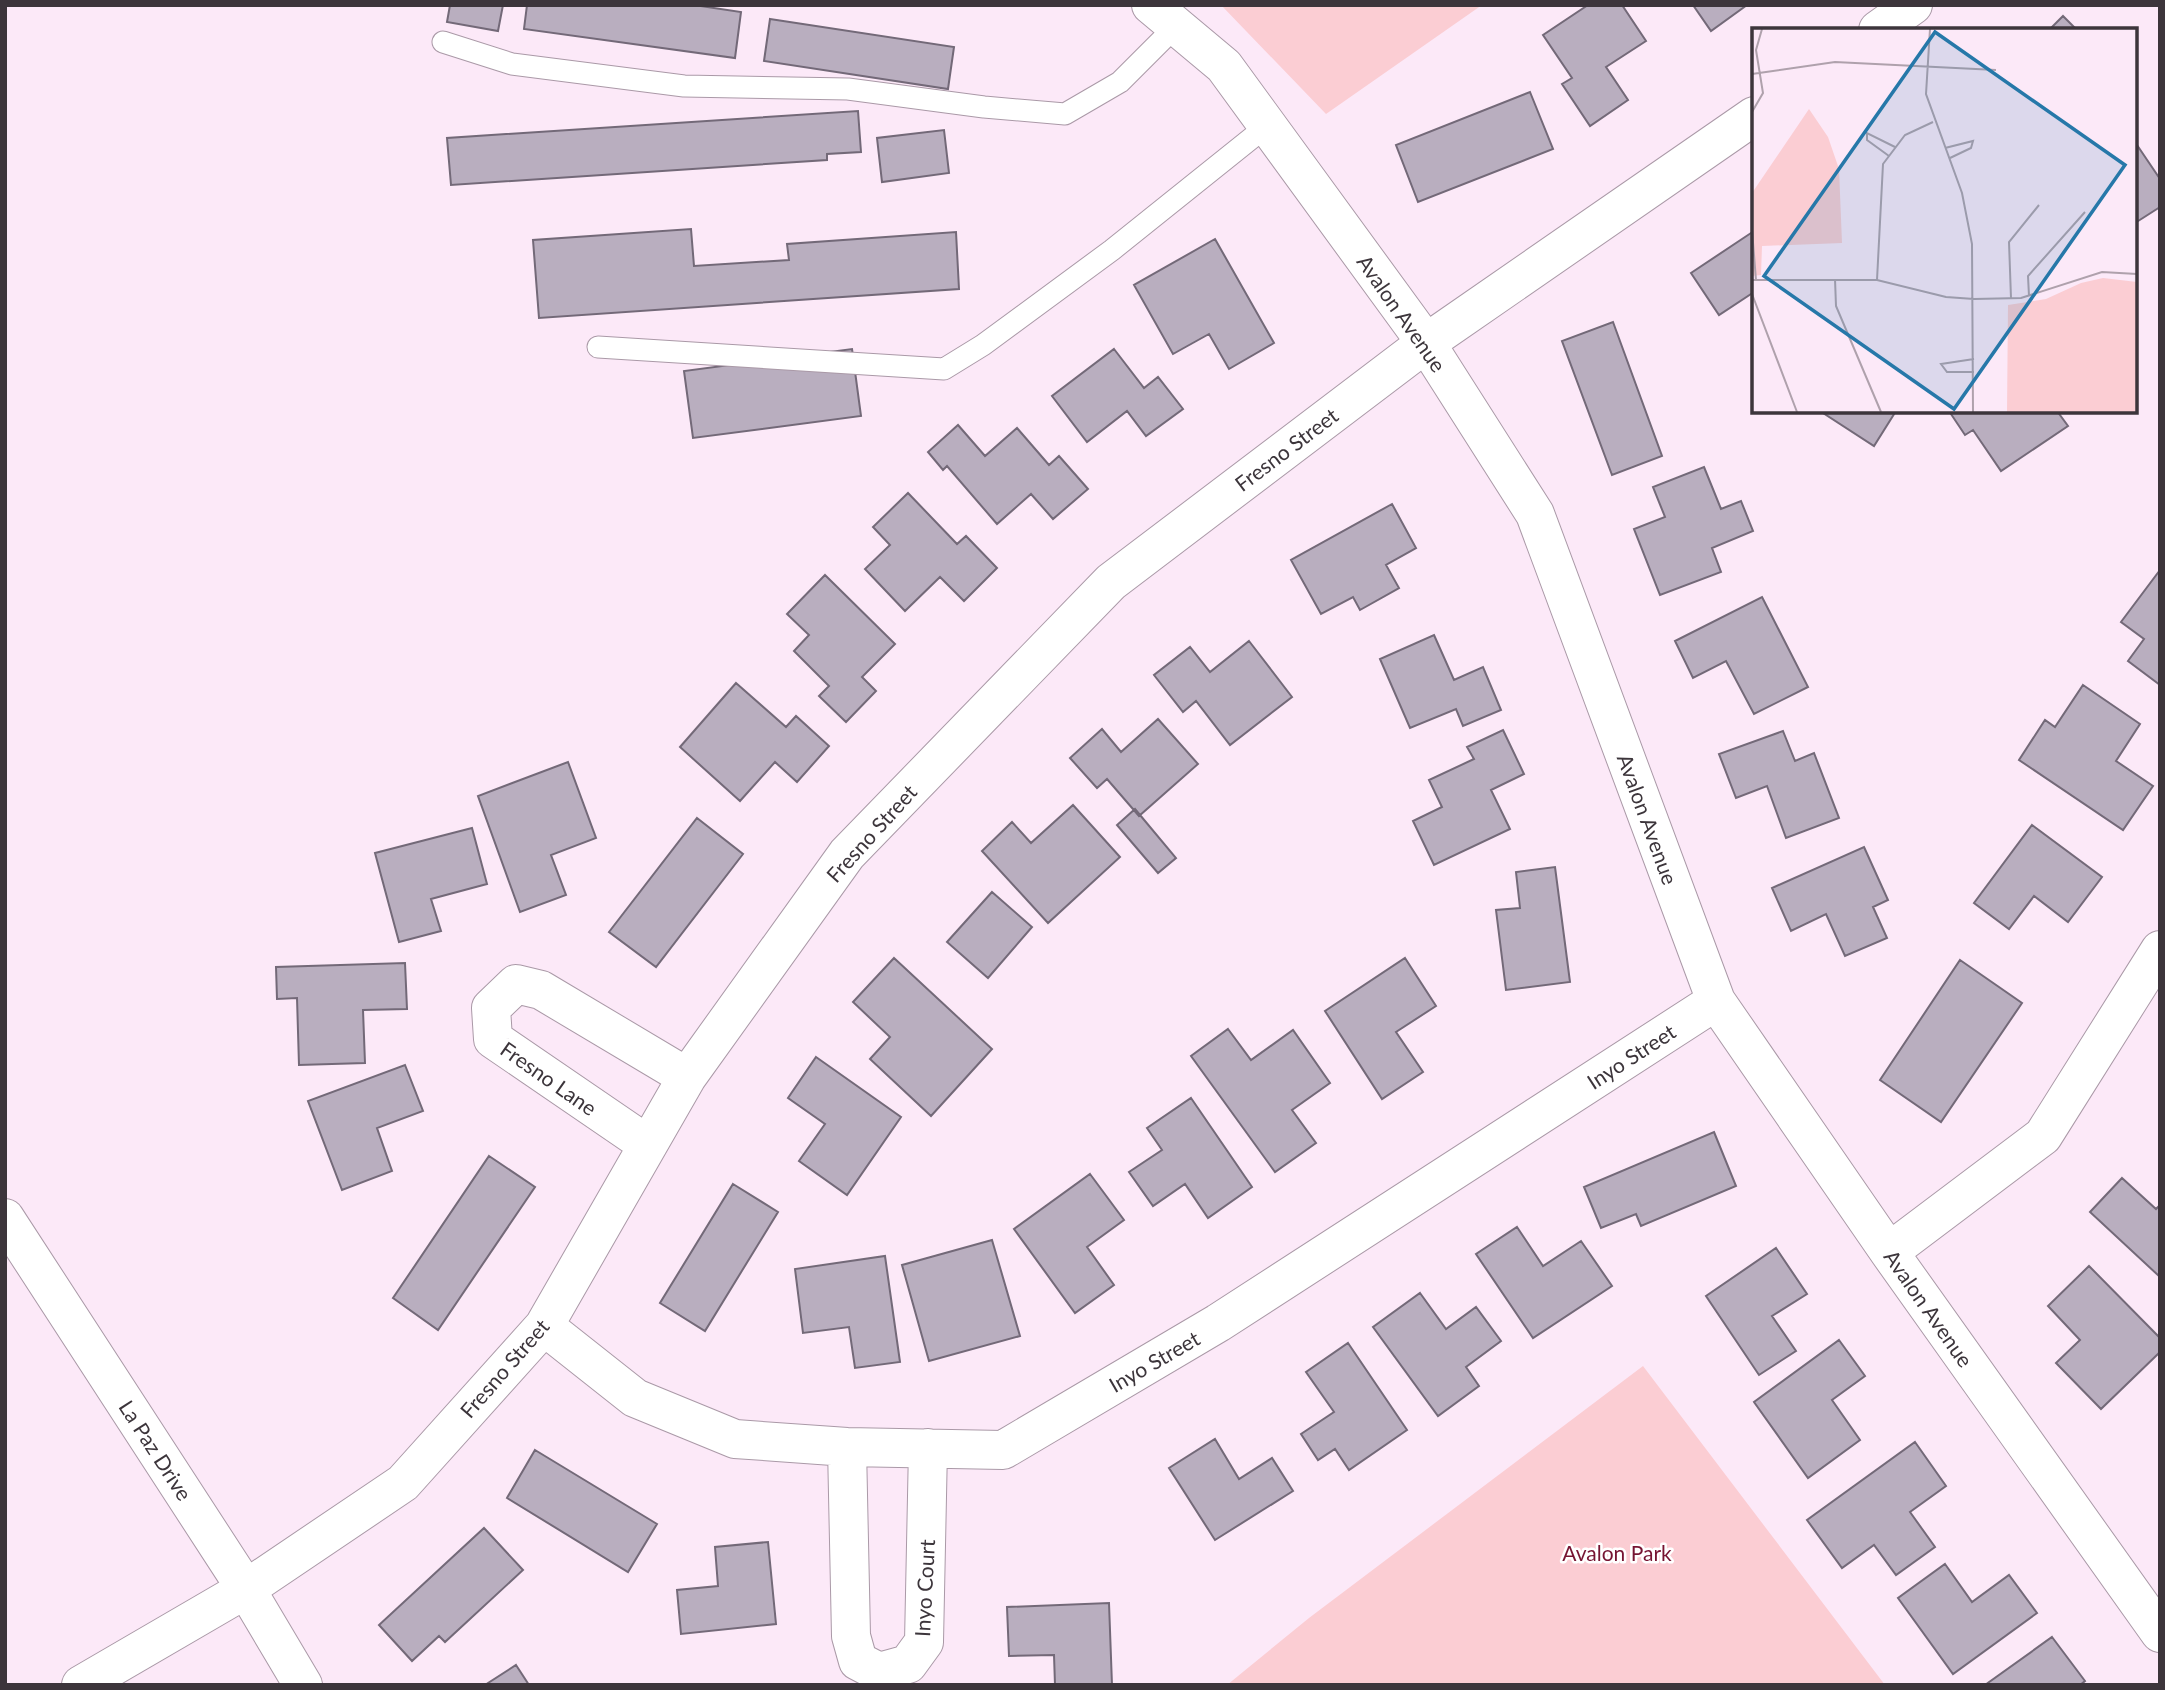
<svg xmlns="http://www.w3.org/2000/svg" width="2165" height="1690" font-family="Lato,sans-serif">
<rect width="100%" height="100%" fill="#fce9f8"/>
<path fill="#fbcdd3" d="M 1221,5 L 1482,5 L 1326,114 Z
M 1643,1366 L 1885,1685 L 1227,1685 L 1309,1618 Z"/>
<path fill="#b9aebf" stroke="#736978" stroke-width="2" d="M 450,5 L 503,5 L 498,31 L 447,22 Z
M 527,5 L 694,5 L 741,12 L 735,58 L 524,29 Z
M 1588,5 L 1622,5 L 1646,41 L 1606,67 L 1628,100 L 1590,126 L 1562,84 L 1572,78 L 1543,35 Z
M 1693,5 L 1747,5 L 1711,31 Z
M 2063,16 L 2077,30 L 2049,30 Z
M 770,19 L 954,47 L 948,89 L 764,61 Z
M 1530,92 L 1553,149 L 1418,202 L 1396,145 Z
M 858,111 L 861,152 L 827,154 L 827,160 L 451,185 L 447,138 Z
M 944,130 L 949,173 L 882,182 L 877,138 Z
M 2135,142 L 2160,179 L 2160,207 L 2135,223 Z
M 691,229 L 694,266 L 789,260 L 787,244 L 956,232 L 959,289 L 539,318 L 533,240 Z
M 1754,231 L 1754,292 L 1719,315 L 1691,273 Z
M 1215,239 L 1274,343 L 1229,369 L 1209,334 L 1173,354 L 1134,285 Z
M 1613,322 L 1662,456 L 1612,475 L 1562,341 Z
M 852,349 L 861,416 L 693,438 L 684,371 Z
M 1114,349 L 1144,388 L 1158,377 L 1183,409 L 1146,436 L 1127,411 L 1087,442 L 1052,396 Z
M 1820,411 L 1896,411 L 1874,446 Z
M 1949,411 L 2057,411 L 2068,426 L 2001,471 L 1973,430 L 1965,435 Z
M 958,425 L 985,456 L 1017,428 L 1049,465 L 1059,456 L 1088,489 L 1053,519 L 1031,494 L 997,524 L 947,466 L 943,470 L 928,452 Z
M 1704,467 L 1721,509 L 1741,501 L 1753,531 L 1712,548 L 1721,572 L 1660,595 L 1634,529 L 1665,517 L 1653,487 Z
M 908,493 L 957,544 L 966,536 L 997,568 L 964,601 L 940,577 L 905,611 L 865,569 L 890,545 L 873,527 Z
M 1392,504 L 1416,548 L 1386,565 L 1399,588 L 1360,610 L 1353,597 L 1321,614 L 1291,560 Z
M 2160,570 L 2160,685 L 2128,661 L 2144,639 L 2121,622 Z
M 825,575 L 895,644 L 862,677 L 876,691 L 846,722 L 819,696 L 829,686 L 794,651 L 809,635 L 787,614 Z
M 1762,597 L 1808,687 L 1754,714 L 1726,661 L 1693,678 L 1675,641 Z
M 1434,635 L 1454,680 L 1483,667 L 1501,710 L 1463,726 L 1456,709 L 1410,728 L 1380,659 Z
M 1249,641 L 1292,697 L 1230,745 L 1196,701 L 1183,712 L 1154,675 L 1190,647 L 1210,672 Z
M 736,683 L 786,727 L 796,716 L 829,746 L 797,782 L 775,762 L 740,801 L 680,747 Z
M 2083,685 L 2140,724 L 2116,761 L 2153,786 L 2123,830 L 2019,760 L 2045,720 L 2055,727 Z
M 1158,719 L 1198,764 L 1139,816 L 1107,779 L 1097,788 L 1070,758 L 1102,729 L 1121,752 Z
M 1503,730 L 1524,774 L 1491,790 L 1510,829 L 1434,865 L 1413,821 L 1442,807 L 1429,780 L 1474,759 L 1467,747 Z
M 1783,731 L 1795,761 L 1814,753 L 1839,818 L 1786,838 L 1767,786 L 1736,798 L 1719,754 Z
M 568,762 L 596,838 L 551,855 L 566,895 L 520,912 L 478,796 Z
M 1073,805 L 1120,857 L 1048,923 L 982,851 L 1012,822 L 1031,843 Z
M 1135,809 L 1176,858 L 1158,873 L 1117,825 Z
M 697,818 L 743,854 L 656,967 L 609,932 Z
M 2032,825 L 2102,877 L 2068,922 L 2034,896 L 2009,929 L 1974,903 Z
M 472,828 L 487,884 L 431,899 L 441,931 L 399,942 L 375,853 Z
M 1864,847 L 1888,900 L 1873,907 L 1887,938 L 1845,956 L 1826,914 L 1791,931 L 1772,888 Z
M 1555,867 L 1570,982 L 1506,990 L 1496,910 L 1520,908 L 1516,872 Z
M 992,892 L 1032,927 L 988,978 L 947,942 Z
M 894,958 L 992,1049 L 931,1116 L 870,1059 L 890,1037 L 853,1002 Z
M 1405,958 L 1436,1006 L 1396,1032 L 1423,1072 L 1382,1099 L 1325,1011 Z
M 1960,960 L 2022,1003 L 1941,1122 L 1880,1080 Z
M 405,963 L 407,1009 L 363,1010 L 365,1063 L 299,1065 L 297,998 L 277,999 L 276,967 Z
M 1228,1029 L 1251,1060 L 1293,1030 L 1330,1083 L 1292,1110 L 1316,1143 L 1275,1172 L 1191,1056 Z
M 816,1057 L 901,1117 L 847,1195 L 799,1161 L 825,1124 L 788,1098 Z
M 405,1065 L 423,1111 L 377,1128 L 392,1171 L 342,1190 L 308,1101 Z
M 1191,1098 L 1252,1187 L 1208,1218 L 1185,1184 L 1153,1206 L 1129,1172 L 1162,1150 L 1147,1128 Z
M 1714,1132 L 1736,1186 L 1641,1226 L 1636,1214 L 1601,1228 L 1584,1187 Z
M 489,1156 L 535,1187 L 438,1330 L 393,1298 Z
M 1090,1174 L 1124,1220 L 1087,1247 L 1114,1285 L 1075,1313 L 1014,1229 Z
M 2122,1178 L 2156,1209 L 2160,1205 L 2160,1277 L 2090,1212 Z
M 733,1184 L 778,1212 L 705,1331 L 660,1303 Z
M 1517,1227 L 1543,1266 L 1581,1241 L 1612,1286 L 1533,1338 L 1476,1254 Z
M 992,1240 L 1020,1336 L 929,1361 L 902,1265 Z
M 1776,1248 L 1807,1294 L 1772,1316 L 1796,1351 L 1759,1375 L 1706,1296 Z
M 885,1256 L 900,1362 L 855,1368 L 849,1327 L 803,1333 L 795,1269 Z
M 2089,1266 L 2160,1338 L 2160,1352 L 2101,1409 L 2056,1363 L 2080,1340 L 2048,1306 Z
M 1420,1293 L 1446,1329 L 1476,1307 L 1501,1341 L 1466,1367 L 1479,1386 L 1438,1416 L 1373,1327 Z
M 1839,1340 L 1865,1376 L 1832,1400 L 1860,1440 L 1808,1478 L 1754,1402 Z
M 1348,1343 L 1407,1430 L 1349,1470 L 1335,1449 L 1318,1460 L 1301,1434 L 1334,1412 L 1306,1372 Z
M 1215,1439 L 1239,1479 L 1272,1458 L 1293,1491 L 1215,1540 L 1169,1468 Z
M 1915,1442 L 1946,1486 L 1910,1512 L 1935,1547 L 1896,1575 L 1874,1545 L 1842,1568 L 1807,1520 Z
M 535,1450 L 657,1524 L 628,1572 L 507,1498 Z
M 484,1528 L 523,1570 L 445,1642 L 439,1636 L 412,1661 L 379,1625 Z
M 768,1542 L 776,1624 L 681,1634 L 677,1590 L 718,1586 L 715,1547 Z
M 1945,1564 L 1972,1602 L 2009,1575 L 2037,1613 L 1953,1674 L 1898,1598 Z
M 1109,1603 L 1112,1685 L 1055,1685 L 1054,1655 L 1009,1656 L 1007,1607 Z
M 2052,1637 L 2085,1681 L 2080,1685 L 1985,1685 Z
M 516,1665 L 529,1685 L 485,1685 Z"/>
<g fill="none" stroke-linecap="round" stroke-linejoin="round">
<g stroke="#aa99a7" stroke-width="23">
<path id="service" d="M 443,42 L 512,64 L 684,86 L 848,89 L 984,107 L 1065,114 L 1120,82 L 1176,26
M 598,347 L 944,369 L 983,345 L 1112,250 L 1268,125"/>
</g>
<g stroke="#aa99a7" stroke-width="40">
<path id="minor" d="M 1151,5 L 1224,66 L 1426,343 L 1535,514 L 1716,1001 L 1889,1252 L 2160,1633
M 1878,30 L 1913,5
M 648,1145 L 493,1039 L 491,1008 L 516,984 L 541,990 L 687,1077
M 5,1218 L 246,1589 L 303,1685
M 1889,1252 L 2043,1136 L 2160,950
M 544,1326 L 635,1398 L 735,1439 L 847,1447 L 1003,1450 L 1218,1323 L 1716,1001
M 847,1447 L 851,1636 L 858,1661 L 879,1672 L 908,1664 L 924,1642 L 928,1448
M 81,1685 L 246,1589 L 403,1483 L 544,1326 L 687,1077 L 847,854 L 1111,582 L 1426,343 L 1754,116"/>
</g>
<use href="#service" stroke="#fff" stroke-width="21"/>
<use href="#minor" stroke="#fff" stroke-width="38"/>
</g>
<g text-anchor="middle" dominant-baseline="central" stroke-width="5" stroke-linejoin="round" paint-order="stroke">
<g font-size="21" fill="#3c353b" stroke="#fff">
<text transform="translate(1402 313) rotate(55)">Avalon Avenue</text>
<text transform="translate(1286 449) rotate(-37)">Fresno Street</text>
<text transform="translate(1648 819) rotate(70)">Avalon Avenue</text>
<text transform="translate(871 833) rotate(-48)">Fresno Street</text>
<text transform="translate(1631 1056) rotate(-33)">Inyo Street</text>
<text transform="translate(549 1078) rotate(35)">Fresno Lane</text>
<text transform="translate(1929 1308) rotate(55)">Avalon Avenue</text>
<text transform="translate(1154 1361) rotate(-30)">Inyo Street</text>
<text transform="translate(504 1368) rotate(-49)">Fresno Street</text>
<text transform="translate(156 1450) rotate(57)">La Paz Drive</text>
<text transform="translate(924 1588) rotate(-87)">Inyo Court</text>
</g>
<g font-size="21" fill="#761432" stroke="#fff">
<text x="1617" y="1552">Avalon Park</text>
</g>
</g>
<g transform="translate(1752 28)">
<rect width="385" height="385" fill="#fce9f8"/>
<path d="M 57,81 L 76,109 L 87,141 L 90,215 L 10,218 L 9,247 L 0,248 L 0,165 ZM 351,250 L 385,254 L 385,384 L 255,384 L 256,277 L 294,271 L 329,255 Z" fill="#fbcdd3"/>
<path fill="none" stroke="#afa1ac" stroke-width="2" d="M 178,1 L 174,66 L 210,165 L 220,216 L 221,384M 0,46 L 83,34 L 244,42M 0,84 L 11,65 L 4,22 L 10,1M 193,120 L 221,113 L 219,120 L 198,130M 137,128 L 115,112 L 115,105 L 143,119M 0,202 L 4,252M 83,251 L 84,278 L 129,384M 0,252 L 125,252 L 194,269 L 222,271 L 269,270 L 350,244 L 385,246M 125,252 L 131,136 L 153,107 L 181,94M 0,266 L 45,384M 277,268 L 276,248 L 333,184M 259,270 L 257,214 L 287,177M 222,344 L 195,344 L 189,336 L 222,331"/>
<path fill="#2678a9" fill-opacity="0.15" stroke="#2678a9" stroke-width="3.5" d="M 183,4 L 373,137 L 202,381 L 12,248 Z"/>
<rect width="385" height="385" fill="none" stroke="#3c353b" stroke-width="3.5"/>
</g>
<rect width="2165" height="1690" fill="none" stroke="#3c353b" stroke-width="14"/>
</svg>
